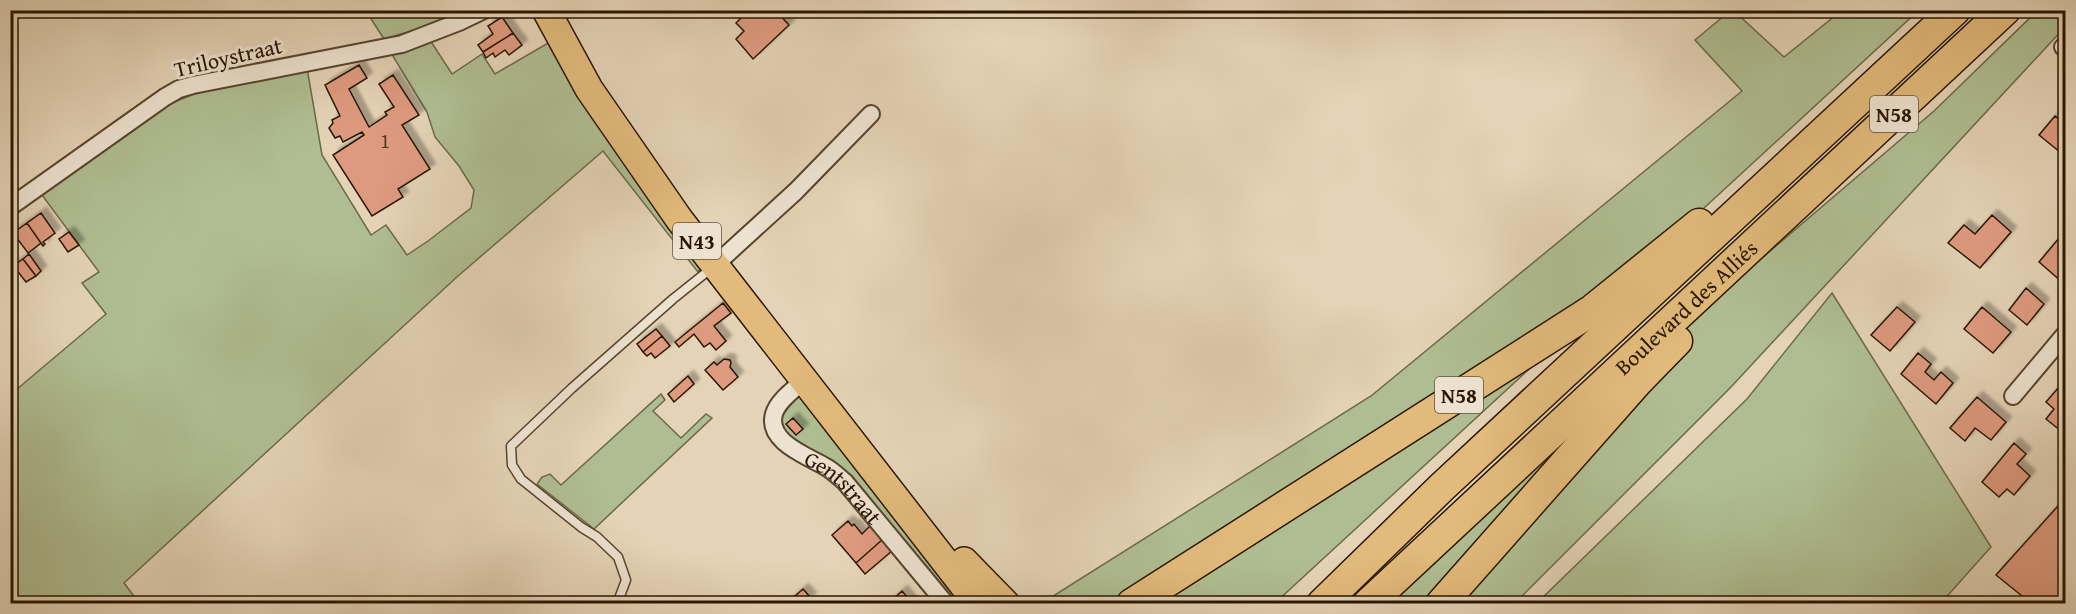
<svg xmlns="http://www.w3.org/2000/svg" width="2076" height="614" font-family="'Gentium Book Plus',serif">
<defs>
<filter id="shadow"><feDropShadow dx="5.5" dy="-5.5" stdDeviation="1.5" flood-color="#0004"/></filter>
</defs>
<rect width="100%" height="100%" fill="#e4d3b6"/>
<filter id="stains"><feTurbulence type="fractalNoise" baseFrequency=".00333" numOctaves="4"/><feColorMatrix values="0 0 0 0 .2 0 0 0 0 .09 0 0 0 0 .02 0 0 0 .5 -.17"/></filter>
<radialGradient id="worn" r=".72"><stop offset=".6" stop-color="#630" stop-opacity="0"/><stop offset="1" stop-color="#630" stop-opacity=".3"/></radialGradient>
<path fill="#afbe92" stroke="#6c6a49" stroke-width="1.5" d="M 366,11 L 467,11 L 425,27 L 384,39 Z
M 1730,11 L 1734,11 L 1784,57 L 1841,11 L 1918,11 L 1275,603 L 1042,603 L 1371,396 L 1742,91 L 1695,40 Z
M 2037,11 L 2065,11 L 2065,27 L 1731,387 L 1515,603 L 1368,604 L 1468,509 L 1934,111 Z
M 430,40 L 452,74 L 482,54 L 495,74 L 548,43 L 592,118 L 701,268 L 698,272 L 603,151 L 458,276 L 124,583 L 139,603 L 11,603 L 10,395 L 106,314 L 82,283 L 99,272 L 42,195 L 166,106 C 210,84 259,78 307,68 L 322,155 L 371,235 L 386,225 L 407,255 L 428,241 L 471,208 L 474,190 L 459,166 L 435,137 L 427,112 L 391,53 Z
M 1832,293 L 1991,547 L 1941,603 L 1537,603 L 1747,399 Z
M 661,394 L 665,400 L 653,411 L 681,438 L 706,414 L 712,418 L 594,529 L 537,484 L 542,477 L 550,474 L 561,485 Z
M 794,395 L 802,396 L 965,603 L 952,603 L 869,503 L 781,431 L 780,411 Z"/>
<path fill="#de9a7f" stroke="#2a1600" stroke-width="1.5" filter="url(#shadow)" d="M 749,10 L 775,10 L 789,25 L 753,59 L 736,39 L 744,31 L 736,23 Z
M 502,17 L 513,33 L 483,52 L 478,45 L 493,34 L 488,26 Z
M 513,33 L 522,45 L 509,55 L 505,50 L 495,57 L 493,53 L 486,58 L 483,52 Z
M 359,65 L 367,78 L 349,89 L 369,127 L 387,115 L 385,112 L 394,107 L 379,84 L 393,75 L 419,115 L 402,125 L 430,169 L 398,189 L 403,197 L 372,216 L 333,155 L 364,135 L 362,132 L 343,142 L 340,136 L 335,138 L 329,128 L 333,123 L 332,120 L 340,116 L 325,85 Z
M 2055,116 L 2066,125 L 2066,157 L 2039,135 Z
M 41,213 L 55,233 L 43,242 L 45,244 L 43,246 L 27,223 Z
M 1992,215 L 2011,232 L 1980,268 L 1948,243 L 1964,225 L 1975,234 Z
M 27,223 L 41,243 L 28,253 L 13,233 Z
M 69,232 L 79,245 L 68,252 L 59,239 Z
M 2060,237 L 2066,241 L 2066,266 L 2063,269 L 2066,271 L 2066,278 L 2062,282 L 2039,262 Z
M 29,254 L 41,271 L 36,276 L 23,259 Z
M 23,259 L 36,276 L 26,282 L 19,273 L 10,279 L 10,263 L 13,266 Z
M 2026,288 L 2044,304 L 2027,325 L 2009,310 Z
M 723,303 L 731,313 L 714,326 L 726,341 L 716,350 L 710,343 L 704,347 L 694,334 L 679,347 L 675,342 Z
M 1897,307 L 1915,322 L 1890,351 L 1871,335 Z
M 1982,307 L 2011,332 L 1993,353 L 1964,329 Z
M 656,329 L 662,336 L 643,352 L 637,344 Z
M 662,336 L 670,346 L 655,358 L 651,353 L 647,356 L 643,352 Z
M 1918,353 L 1931,364 L 1925,372 L 1934,380 L 1941,372 L 1953,383 L 1936,404 L 1901,374 Z
M 724,359 L 730,360 L 731,363 L 730,367 L 738,377 L 723,390 L 705,370 L 714,362 L 717,365 Z
M 688,376 L 694,384 L 674,402 L 668,394 Z
M 2059,387 L 2066,393 L 2066,426 L 2061,431 L 2046,419 L 2054,409 L 2046,402 Z
M 1977,397 L 2006,422 L 1991,440 L 1975,428 L 1965,441 L 1950,428 Z
M 793,418 L 803,429 L 796,435 L 786,424 Z
M 2014,443 L 2026,454 L 2017,464 L 2030,476 L 2014,495 L 2007,489 L 1999,497 L 1982,482 Z
M 2066,497 L 2066,601 L 2063,604 L 2032,604 L 1996,575 Z
M 848,521 L 852,526 L 854,524 L 862,534 L 871,525 L 883,539 L 856,563 L 832,535 Z
M 883,539 L 893,550 L 865,574 L 856,563 Z
M 803,589 L 811,598 L 804,604 L 786,604 Z
M 902,591 L 913,604 L 888,604 Z"/>
<g fill="none" stroke-linecap="round" stroke-linejoin="round">
<g stroke="#58452e" stroke-width="11">
<path id="lane" d="M 617,604 L 626,580 L 618,557 L 597,537 L 581,527 L 521,479 L 512,465 L 511,446 L 572,388 L 673,299 L 713,267"/>
</g>
<g stroke="#58452e" stroke-width="20">
<g id="street">
<path d="M 2063,47 L 2066,49"/>
<path d="M 10,207 L 165,97 L 179,89 L 193,85 L 402,44 L 459,22 L 484,10"/>
<path d="M 715,265 L 796,191 L 871,114"/>
<path id="s1" d="M 805,379 C 795,389 778,400 774,414 C 766,442 808,456 826,467 C 833,471 839,477 845,482 L 946,604"/>
<path d="M 2013,396 L 2066,333"/>
</g>
</g>
<g stroke="#2a1600" stroke-width="30">
<path id="primary" d="M 546,10 L 589,89 L 679,219 L 978,604
M 964,561 L 1006,604"/>
</g>
<g stroke="#2a1600" stroke-width="33">
<g id="highway">
<path d="M 1132,604 L 1591,311 L 1699,224"/>
<path d="M 1322,604 L 1442,487 L 1955,10"/>
<path id="s2" d="M 1368,604 L 2005,10"/>
<path d="M 1441,604 L 1637,382 L 1677,341"/>
</g>
</g>
<use href="#lane" stroke="#ede2d0" stroke-width="8"/>
<use href="#street" stroke="#ede2d0" stroke-width="16"/>
<use href="#primary" stroke="#e2ba7b" stroke-width="27"/>
<use href="#highway" stroke="#e2ba7b" stroke-width="30"/>
</g>
<g text-anchor="middle" dominant-baseline="central" stroke-width="6" stroke-linejoin="round" paint-order="stroke">
<g font-size="20" fill="#573720">
<text x="385" y="140">1</text>
</g>
<g fill="#ede2d0" stroke="#64533e" stroke-width="1.5">
<rect x="1870" y="96" width="48" height="36" rx="4.5"/>
<rect x="673" y="223" width="48" height="36" rx="4.5"/>
<rect x="1435" y="377" width="48" height="36" rx="4.5"/>
</g>
<g font-size="21" font-weight="bold" fill="#2a1600">
<text x="1894" y="114">N58</text>
<text x="697" y="241">N43</text>
<text x="1459" y="395">N58</text>
</g>
<g font-size="22" fill="#2a1600" stroke="#ede2d0">
<text transform="translate(228 57) rotate(-13)">Triloystraat</text>
<text stroke="none"><textPath href="#s2" startOffset="435">Boulevard des Alliés</textPath></text>
<text stroke="none"><textPath href="#s1" startOffset="154">Gentstraat</textPath></text>
</g>
</g>
<rect width="2076" height="614" fill="none" stroke="#e4d3b6" stroke-width="36"/>
<rect x="12" y="12" width="2052" height="590" fill="none" stroke="#2a1600" stroke-width="3"/>
<rect x="18" y="18" width="2040" height="578" fill="none" stroke="#2a1600" stroke-width="1.5"/>
<rect width="100%" height="100%" filter="url(#stains)"/>
<rect width="100%" height="100%" fill="url(#worn)"/>
</svg>
